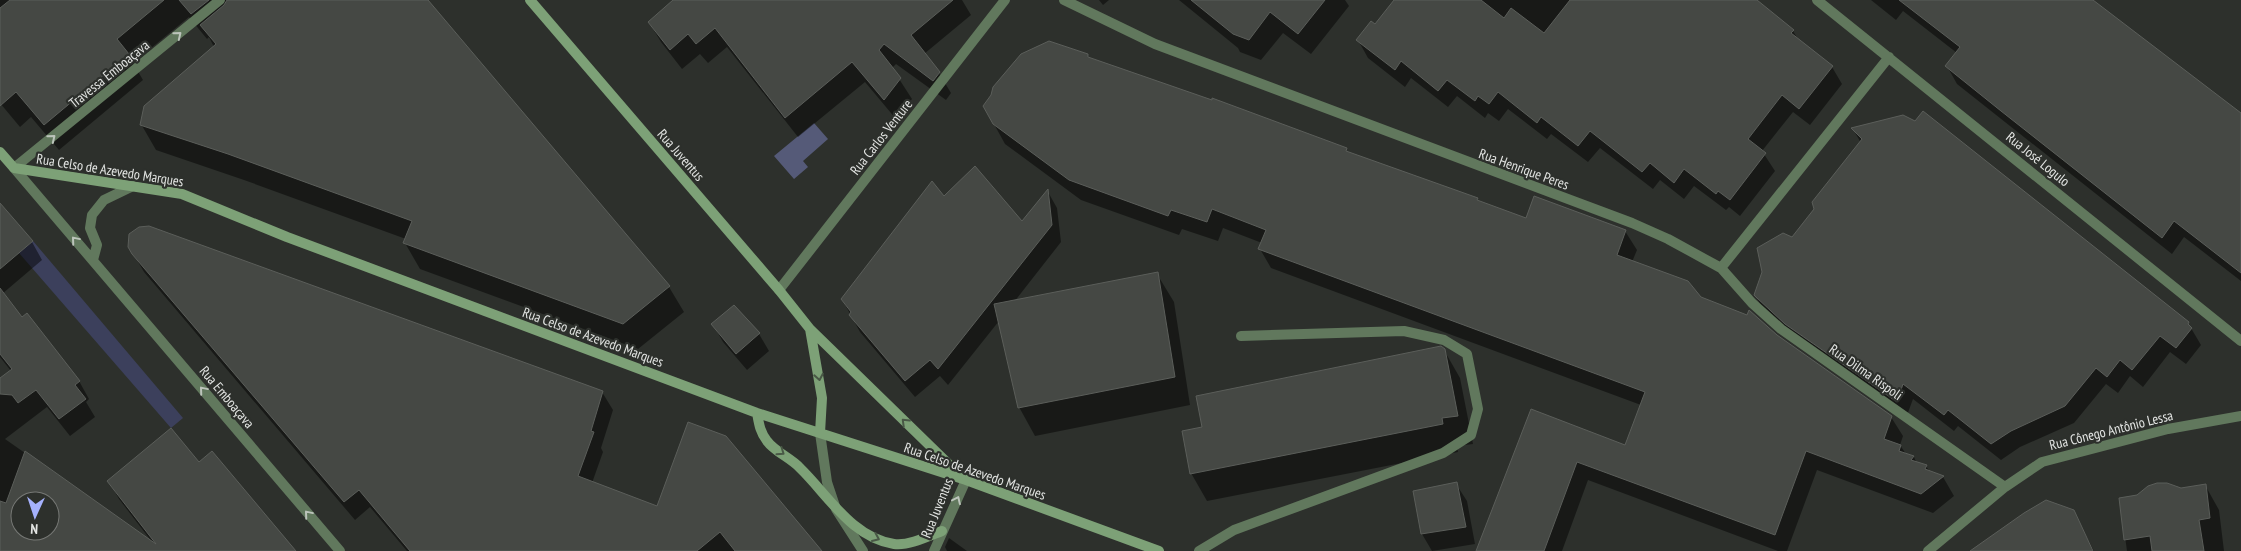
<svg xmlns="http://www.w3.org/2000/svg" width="2241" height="551" font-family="'PT Sans Narrow',sans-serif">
<rect width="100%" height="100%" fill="#2d302c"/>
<path fill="#3c405c" d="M 33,241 L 183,418 L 171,428 L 19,253 Z"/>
<path fill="#555a78" d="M 814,123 L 828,139 L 803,161 L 808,167 L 794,179 L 774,156 Z"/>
<path fill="#0007" fill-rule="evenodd" d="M 0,0 L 427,0 L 669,287 L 684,312 L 638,349 L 420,269 L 405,243 L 406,239 L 244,180 L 156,150 L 141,124 L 214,47 L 209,37 L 207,39 L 189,17 L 133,63 L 143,80 L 59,150 L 31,117 L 20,127 L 0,103 Z
M 675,0 L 962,0 L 971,15 L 924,54 L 939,73 L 951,93 L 946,100 L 896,64 L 892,68 L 912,99 L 896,119 L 865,82 L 798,137 L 727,47 L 708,63 L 700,54 L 682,69 L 661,42 L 649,22 Z
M 1099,0 L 1109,0 L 1103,5 Z
M 1179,0 L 1345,0 L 1349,6 L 1311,54 L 1283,33 L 1261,60 L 1240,52 L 1238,48 Z
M 1396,0 L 1755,0 L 1793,31 L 1799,41 L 1832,67 L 1842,84 L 1810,125 L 1793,112 L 1762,151 L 1775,171 L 1740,216 L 1729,207 L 1726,210 L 1694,186 L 1684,199 L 1660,180 L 1653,189 L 1600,148 L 1588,162 L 1551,134 L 1547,139 L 1508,109 L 1499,121 L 1488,113 L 1485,118 L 1457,96 L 1448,107 L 1411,78 L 1405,87 L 1368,58 L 1358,40 L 1376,26 Z
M 1871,0 L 2091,0 L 2241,115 L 2241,281 L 2184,237 L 2172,254 L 1957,84 L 1947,66 L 1957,53 L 1903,11 L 1896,20 Z
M 1088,55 L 1090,59 L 1346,149 L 1348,153 L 1477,199 L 1479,202 L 1527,220 L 1625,231 L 1637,250 L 1632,262 L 1776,336 L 1891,417 L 1903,436 L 1900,445 L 1906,454 L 1914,457 L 1917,464 L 1926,466 L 1930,472 L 1943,477 L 1954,496 L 1933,513 L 1817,470 L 1787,551 L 1778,551 L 1588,480 L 1562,551 L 1478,551 L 1532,411 L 1626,446 L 1641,405 L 1271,268 L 1260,249 L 1262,243 L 1223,228 L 1218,241 L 1182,229 L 1179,235 L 1081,200 L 1005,144 L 994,124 Z
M 1853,129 L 2188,323 L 2201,345 L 2186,364 L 2170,352 L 2143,387 L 2130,376 L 2118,393 L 2106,384 L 2074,423 L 2020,447 L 2001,460 L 1958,426 L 1954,431 L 1913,399 L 1906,418 L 1765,312 L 1755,295 L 1792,239 L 1815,210 L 1861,143 Z
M 1048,192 L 1057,208 L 1061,242 L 1014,302 L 1157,274 L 1174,302 L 1190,405 L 1035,436 L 1019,407 L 999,321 L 948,385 L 940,376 L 915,397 L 860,332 L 842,299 L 944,198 L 1022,223 Z
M 0,204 L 32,242 L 42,260 L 2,294 L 79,381 L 89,399 L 86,402 L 95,417 L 70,436 L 47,407 L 5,439 L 152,542 L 119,499 L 109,481 L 199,464 L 291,551 L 0,551 L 0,379 L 11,371 L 0,357 ZM 20,501 L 50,501 L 50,531 L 20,531 Z
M 133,253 L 602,392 L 613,410 L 601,448 L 603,452 L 592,483 L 658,508 L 820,551 L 407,551 L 370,507 L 355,520 L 144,272 Z
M 713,324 L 759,334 L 769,351 L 747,370 L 723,342 Z
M 1444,350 L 1460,378 L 1473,444 L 1457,446 L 1458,452 L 1207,501 L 1191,473 L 1203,428 Z
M 1456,484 L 1467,501 L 1475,544 L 1432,551 L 1422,534 Z
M 2205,485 L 2219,510 L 2224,551 L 2127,551 L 2120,499 Z
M 2073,511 L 2094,551 L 1977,551 Z
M 949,538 L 967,551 L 947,551 L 945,547 Z"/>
<path fill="#454844" stroke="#5b5e5a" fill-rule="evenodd" d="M 10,0 L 164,0 L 117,39 L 129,54 L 44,125 L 16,92 L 0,106 L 0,8 Z
M 179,0 L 209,0 L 191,14 Z
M 227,0 L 428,0 L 670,286 L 623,324 L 403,243 L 412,221 L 228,154 L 140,125 L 144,106 L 216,44 L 200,25 L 224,5 Z
M 673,0 L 953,0 L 911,35 L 940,72 L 933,81 L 884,44 L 879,50 L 901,78 L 884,100 L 852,62 L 785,118 L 715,28 L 696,44 L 688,34 L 670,50 L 648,22 Z
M 1191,0 L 1325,0 L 1298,34 L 1270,12 L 1249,40 L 1233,34 Z
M 1394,0 L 1481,0 L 1504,18 L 1511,8 L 1544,33 L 1570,0 L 1757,0 L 1794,30 L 1791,33 L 1833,66 L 1799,109 L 1782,95 L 1748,139 L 1766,153 L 1730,200 L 1718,191 L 1716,194 L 1684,169 L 1674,183 L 1650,163 L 1642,172 L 1590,131 L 1578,146 L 1541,117 L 1537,123 L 1498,92 L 1489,104 L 1478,96 L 1475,101 L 1447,80 L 1438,91 L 1401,61 L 1395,70 L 1356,40 L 1371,21 L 1375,24 Z
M 1899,0 L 2093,0 L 2241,113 L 2241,273 L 2174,221 L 2162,238 L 2001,111 L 1945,66 L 1960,47 Z
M 1049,41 L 1088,54 L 1088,57 L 1212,100 L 1212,98 L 1347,148 L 1346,151 L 1478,198 L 1477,200 L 1526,218 L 1534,196 L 1626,230 L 1617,255 L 1688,281 L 1701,297 L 1747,315 L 1749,310 L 1777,335 L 1892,416 L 1884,439 L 1901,445 L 1899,451 L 1914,456 L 1911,460 L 1927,465 L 1925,469 L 1944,476 L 1921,494 L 1806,451 L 1775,535 L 1577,462 L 1544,551 L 1476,551 L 1531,409 L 1625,445 L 1645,392 L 1258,249 L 1266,230 L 1212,209 L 1207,222 L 1171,210 L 1168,216 L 1069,180 L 993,124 L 983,106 L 991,95 L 993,87 L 1021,54 Z
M 1923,111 L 2189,322 L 2188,324 L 2192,328 L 2176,348 L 2160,336 L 2132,370 L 2120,360 L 2107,377 L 2096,368 L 2065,406 L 2011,431 L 1991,444 L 1948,410 L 1944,415 L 1903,384 L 1897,402 L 1785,324 L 1757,298 L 1754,295 L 1762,272 L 1757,248 L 1783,233 L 1792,237 L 1814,209 L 1812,202 L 1862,139 L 1851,128 L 1903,115 L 1915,121 Z
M 975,166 L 1022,221 L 1048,189 L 1052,225 L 938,369 L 930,360 L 905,381 L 849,315 L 851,312 L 841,299 L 932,181 L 944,196 Z
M 0,203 L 33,241 L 0,269 Z
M 149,226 L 603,391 L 591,431 L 594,432 L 578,476 L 657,506 L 688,422 L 726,436 L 822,551 L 735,551 L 720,532 L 697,551 L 410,551 L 359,490 L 344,502 L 132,254 L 128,247 L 129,234 L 139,227 Z
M 1158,272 L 1175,377 L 1018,408 L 994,304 Z
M 0,288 L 22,317 L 27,313 L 80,381 L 75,385 L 86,399 L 59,419 L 36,390 L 18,403 L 12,395 L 0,394 L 0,378 L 12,369 L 0,354 Z
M 734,305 L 760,333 L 736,354 L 711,324 Z
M 1441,346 L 1445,349 L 1458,416 L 1442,418 L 1443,424 L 1190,474 L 1182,431 L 1202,427 L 1196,396 Z
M 171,428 L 199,462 L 212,451 L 296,551 L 0,551 L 0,501 L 6,503 L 25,451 L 156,544 L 107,481 ZM 20,501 L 50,501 L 50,531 L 20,531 Z
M 1457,482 L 1466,527 L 1421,534 L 1413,491 Z
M 2157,483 L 2167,483 L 2181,488 L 2206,484 L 2210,518 L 2199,520 L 2204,551 L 2152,551 L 2150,536 L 2124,540 L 2119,498 L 2137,495 L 2148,486 Z
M 2046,500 L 2074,510 L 2093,551 L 1970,551 L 2024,513 Z"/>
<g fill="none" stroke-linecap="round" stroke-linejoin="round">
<path stroke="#61785d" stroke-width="10" d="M 1199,551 L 1234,530 L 1443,453 L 1471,435 L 1478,409 L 1467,354 L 1444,340 L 1404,331 L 1241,336"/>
<path stroke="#61785d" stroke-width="10" d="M 220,0 L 14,168 L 340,551
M 1064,0 L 1155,44 L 1632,223 L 1668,239 L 1721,268 L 1752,303 L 1781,329 L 2005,487
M 1817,0 L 2241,341
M 93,260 L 97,245 L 90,228 L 92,215 L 104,200 L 133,186
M 1721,268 L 1889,57
M 779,290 L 1005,0
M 820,433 L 827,482 L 836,509 L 863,551
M 934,551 L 966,480
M 1928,551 L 2005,487 L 2042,462 L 2168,429 L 2241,416"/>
<path stroke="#7da177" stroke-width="10" d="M 530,0 L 779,290 L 810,329 L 963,478
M 0,152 L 14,168 L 182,194 L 287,237 L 757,413 L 966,480 L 1159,551
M 810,329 L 822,398 L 820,433
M 757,413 C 759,424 760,432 767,441 C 775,452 791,458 800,468 C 828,495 852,538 894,544 C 909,546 929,536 942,531"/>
</g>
<defs><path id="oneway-chevron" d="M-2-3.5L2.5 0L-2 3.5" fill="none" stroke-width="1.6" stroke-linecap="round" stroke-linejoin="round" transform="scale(1.25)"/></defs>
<g stroke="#bcc4bb">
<use href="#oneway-chevron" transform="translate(178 35) rotate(-39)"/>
<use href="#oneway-chevron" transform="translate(52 138) rotate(-39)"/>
<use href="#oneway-chevron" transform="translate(75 240) rotate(-130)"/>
<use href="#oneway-chevron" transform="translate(203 390) rotate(-130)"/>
<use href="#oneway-chevron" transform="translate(957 500) rotate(-65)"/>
<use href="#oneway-chevron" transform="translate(308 514) rotate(-130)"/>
</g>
<g stroke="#495846">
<use href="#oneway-chevron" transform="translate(819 377) rotate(80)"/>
<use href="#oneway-chevron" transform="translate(905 422) rotate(-136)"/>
<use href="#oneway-chevron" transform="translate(781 452) rotate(35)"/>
<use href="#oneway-chevron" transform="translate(876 538) rotate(24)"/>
</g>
<g text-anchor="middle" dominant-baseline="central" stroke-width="4.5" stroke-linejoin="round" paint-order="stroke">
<g font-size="14" fill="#e3e5e3" stroke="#2d302c">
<text transform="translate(109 74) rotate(-39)">Travessa Emboaçava</text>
<text transform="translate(881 137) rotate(-52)">Rua Carlos Venture</text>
<text transform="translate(681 155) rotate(49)">Rua Juventus</text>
<text transform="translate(2038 159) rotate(39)">Rua José Logulo</text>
<text transform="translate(1524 169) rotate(20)">Rua Henrique Peres</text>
<text transform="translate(110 170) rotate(9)">Rua Celso de Azevedo Marques</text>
<text transform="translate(593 337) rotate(20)">Rua Celso de Azevedo Marques</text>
<text transform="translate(1866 372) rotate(35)">Rua Dilma Rispoli</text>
<text transform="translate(227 397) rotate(50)">Rua Emboaçava</text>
<text transform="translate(2111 430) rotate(-14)">Rua Cônego Antônio Lessa</text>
<text transform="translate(975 471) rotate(19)">Rua Celso de Azevedo Marques</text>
<text transform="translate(937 508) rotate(-68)">Rua Juventus</text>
</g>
</g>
<g transform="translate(35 516) rotate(183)"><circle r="24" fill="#2d302c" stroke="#767875"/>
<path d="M0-4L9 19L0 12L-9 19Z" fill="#a5b1fc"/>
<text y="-8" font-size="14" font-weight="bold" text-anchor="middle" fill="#e3e5e3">N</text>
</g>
</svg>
